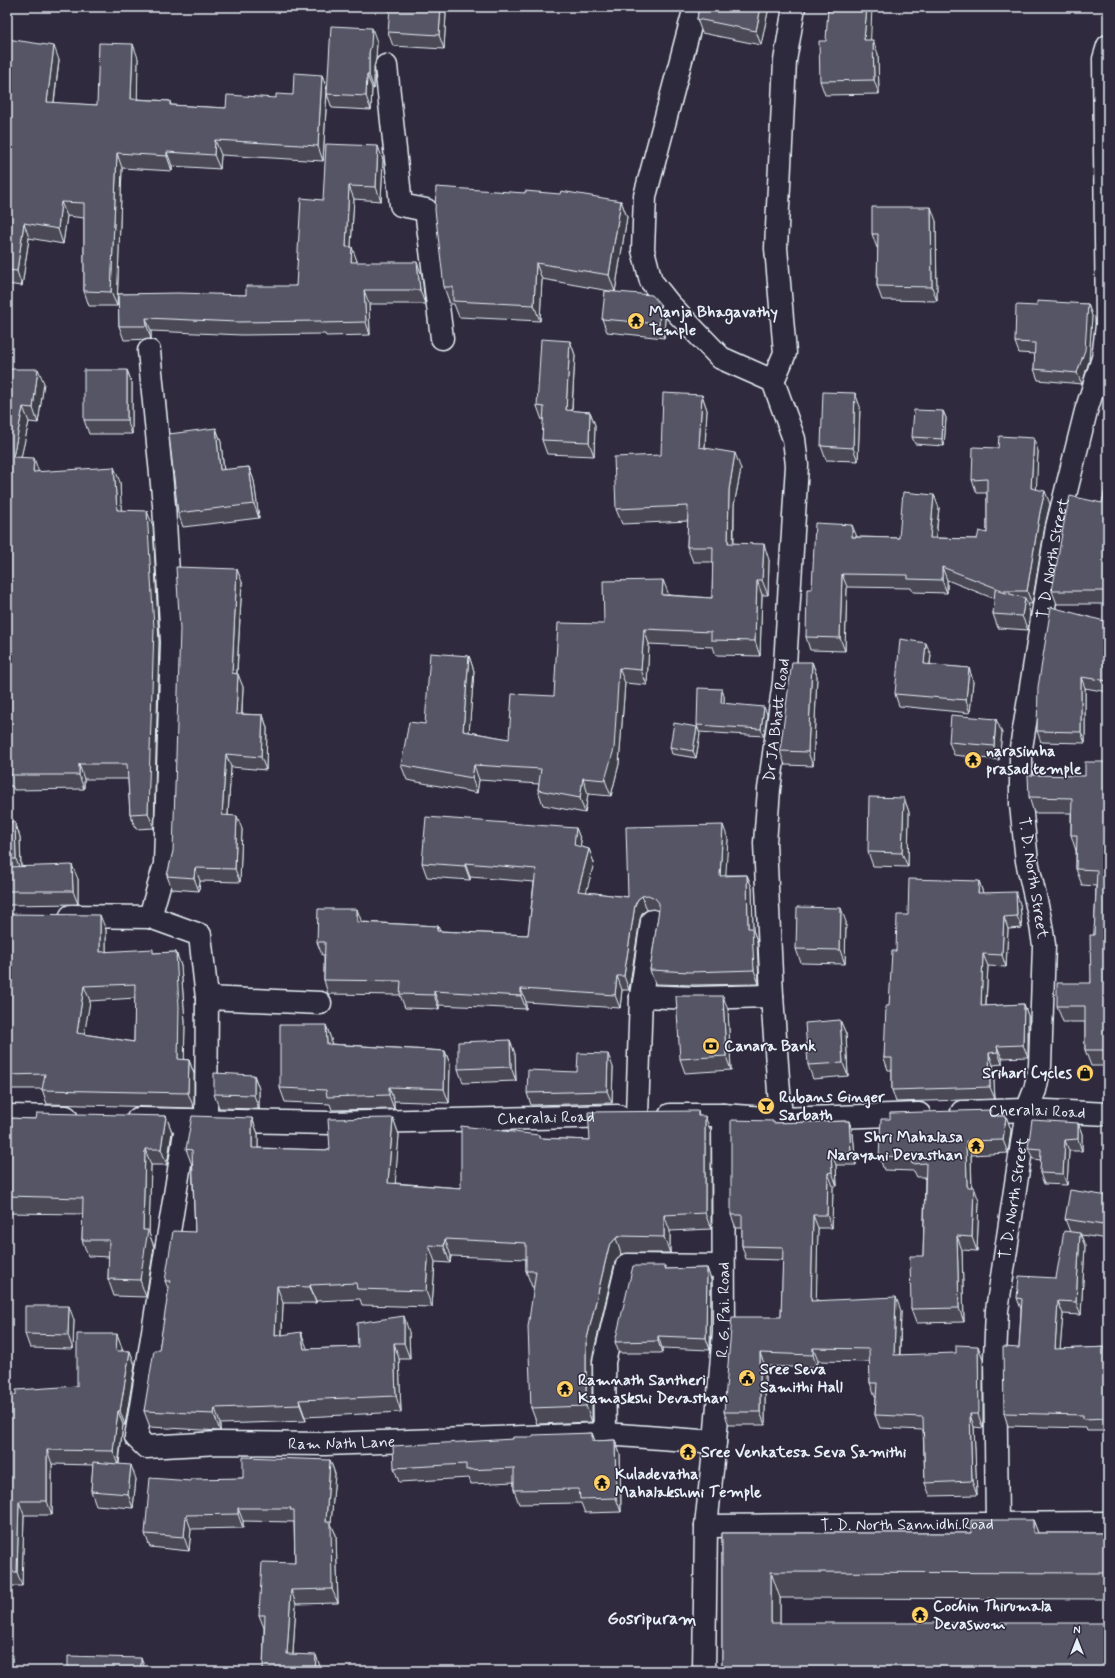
<svg xmlns="http://www.w3.org/2000/svg" width="1115" height="1678" font-family="Mynerve,sans-serif">
<rect width="100%" height="100%" fill="#2f2a3d"/>
<filter id="ink" filterUnits="userSpaceOnUse"><feTurbulence type="fractalNoise" baseFrequency=".025" numOctaves="2"/><feDisplacementMap in="SourceGraphic" scale="8" xChannelSelector="R" yChannelSelector="G"/><feConvolveMatrix kernelMatrix="1 2 1 2 8 2 1 2 1" color-interpolation-filters="sRGB"/></filter>
<g filter="url(#ink)">
<g fill="none" stroke-linecap="round" stroke-linejoin="round">
<g stroke="#e8f1f8" stroke-width="25">
<g id="minor">
<path d="M 695,7 L 645,196 L 643,250 L 651,281 L 670,305 L 721,358 L 773,381 L 794,439 L 797,465 L 784,682 L 769,789 L 765,843 L 772,996 L 781,1119"/>
<path d="M 386,66 L 401,205 L 426,210 L 442,338"/>
<path d="M 149,351 L 164,505 L 172,642 L 165,864 L 150,917 L 200,935 L 207,998 L 206,1121"/>
<path d="M 773,381 L 785,353 L 776,248 L 785,61 L 794,7"/>
<path d="M 71,916 L 150,917"/>
<path d="M 641,996 L 652,921"/>
<path d="M 207,998 L 320,1003"/>
<path id="s1" d="M 962,1112 L 1027,1110 L 1108,1114"/>
<path d="M 637,1115 L 641,996 L 695,998 L 772,996"/>
<path d="M 670,1115 L 723,1115 L 781,1119 L 919,1114"/>
<path d="M 7,1116 L 66,1117"/>
<path id="s2" d="M 138,1119 L 329,1123 L 618,1116"/>
<path id="s3" d="M 187,1120 L 136,1437 L 146,1447 L 219,1443 L 325,1444 L 605,1434 L 604,1362 L 627,1265 L 723,1266"/>
<path d="M 605,1434 L 715,1442"/>
<path id="s4" d="M 997,1524 L 995,1358 L 997,1310 L 1027,1110 L 1035,1090 L 1040,1066 L 1044,945 L 1040,919 L 1027,861 L 1021,805 L 1021,748 L 1057,527 L 1086,411 L 1103,358 L 1107,325 L 1104,59 L 1108,46"/>
<path id="s5" d="M 706,1526 L 1108,1523"/>
<path id="s6" d="M 704,1671 L 706,1526 L 715,1442 L 724,1332 L 723,1115"/>
</g>
</g>
<use href="#minor" stroke="#2f2a3d" stroke-width="22"/>
</g>
<path fill="#4b4957" stroke="#e8f1f8" fill-rule="evenodd" d="M 699,7 L 769,7 L 761,45 L 702,33 L 697,19 Z
M 446,14 L 444,49 L 393,46 L 388,32 Z
M 7,39 L 59,60 L 54,103 L 97,105 L 138,58 L 137,99 L 170,101 L 171,105 L 226,108 L 276,98 L 293,95 L 322,75 L 327,89 L 377,42 L 376,59 L 374,67 L 374,89 L 372,88 L 371,110 L 332,108 L 327,94 L 323,161 L 221,155 L 220,169 L 172,166 L 172,171 L 122,168 L 117,306 L 89,306 L 84,291 L 84,218 L 67,216 L 63,244 L 29,238 L 22,286 L 7,284 Z
M 870,40 L 878,54 L 879,94 L 825,95 L 820,81 Z
M 383,160 L 381,201 L 354,199 L 351,247 L 357,261 L 356,262 L 422,276 L 425,304 L 369,304 L 370,335 L 326,336 L 325,334 L 242,335 L 151,331 L 151,339 L 124,340 L 119,326 L 118,294 L 246,295 L 296,286 L 323,200 Z
M 621,201 L 627,217 L 615,292 L 542,279 L 540,321 L 459,317 L 454,304 L 450,304 L 444,287 Z
M 936,221 L 937,301 L 882,300 L 877,286 L 878,248 L 877,248 L 872,234 Z
M 660,304 L 665,318 L 664,338 L 607,332 L 602,319 Z
M 1088,304 L 1092,316 L 1089,361 L 1082,384 L 1038,380 L 1034,369 L 1035,354 L 1019,353 L 1015,342 L 1037,306 Z
M 570,341 L 575,355 L 572,411 L 590,412 L 595,425 L 594,456 L 547,454 L 542,440 L 544,420 L 542,420 L 537,406 Z
M 7,369 L 44,383 L 38,423 L 29,422 L 21,457 L 39,472 L 120,482 L 121,510 L 153,526 L 159,642 L 154,828 L 136,829 L 130,814 L 128,779 L 84,779 L 84,789 L 14,790 L 12,786 L 7,786 Z
M 127,370 L 132,383 L 132,434 L 89,434 L 84,420 Z
M 855,393 L 860,407 L 858,461 L 826,460 L 821,446 Z
M 702,395 L 707,410 L 705,448 L 741,469 L 734,505 L 734,543 L 769,560 L 768,595 L 762,595 L 760,656 L 716,655 L 713,647 L 649,644 L 647,685 L 625,683 L 619,764 L 611,796 L 588,794 L 585,813 L 543,805 L 538,790 L 539,784 L 479,780 L 477,793 L 407,780 L 401,765 L 425,724 L 469,656 L 474,671 L 469,732 L 509,739 L 554,696 L 604,624 L 669,595 L 712,598 L 713,562 L 693,562 L 687,547 L 688,521 L 622,524 L 616,509 L 661,455 Z
M 943,411 L 946,418 L 944,446 L 915,444 L 912,437 Z
M 216,428 L 221,442 L 224,470 L 249,467 L 254,481 L 259,518 L 183,527 L 178,513 Z
M 1038,451 L 1036,489 L 1050,504 L 1045,525 L 1032,604 L 1027,604 L 1030,612 L 1028,630 L 998,628 L 993,614 L 995,599 L 947,580 L 947,593 L 913,592 L 911,588 L 847,587 L 845,651 L 810,650 L 806,637 L 857,537 L 899,538 L 934,495 L 939,508 L 936,538 L 977,539 L 987,533 L 987,493 L 977,493 L 972,480 Z
M 1108,477 L 1108,604 L 1057,604 L 1052,591 L 1102,503 Z
M 242,582 L 237,674 L 243,687 L 242,714 L 263,715 L 267,728 L 266,770 L 231,767 L 228,816 L 242,829 L 240,882 L 200,881 L 199,891 L 172,889 L 167,876 Z
M 1108,622 L 1108,692 L 1085,688 L 1085,743 L 1041,742 L 1037,731 Z
M 931,655 L 930,665 L 969,668 L 973,681 L 970,713 L 899,706 L 895,694 Z
M 812,662 L 817,676 L 813,766 L 785,765 L 780,751 Z
M 724,696 L 724,703 L 767,714 L 764,736 L 699,732 L 697,725 Z
M 1002,733 L 999,760 L 954,755 L 949,742 Z
M 700,734 L 696,758 L 672,754 L 670,747 Z
M 1108,762 L 1108,1066 L 1091,1066 L 1085,1050 L 1085,1022 L 1063,1022 L 1057,1006 L 1091,983 L 1094,935 L 1096,886 L 1082,885 L 1076,869 L 1076,851 L 1071,835 L 1071,813 L 1034,813 L 1029,797 L 1085,776 Z
M 904,798 L 909,812 L 908,867 L 873,866 L 868,852 Z
M 7,822 L 15,822 L 20,837 L 21,866 L 78,879 L 78,904 L 7,905 Z
M 576,828 L 581,841 L 580,847 L 589,849 L 594,863 L 586,892 L 628,897 L 728,839 L 725,875 L 747,875 L 752,888 L 753,930 L 757,941 L 759,984 L 695,985 L 655,984 L 650,970 L 659,911 L 653,909 L 647,910 L 642,913 L 640,919 L 629,990 L 622,990 L 620,1008 L 526,1002 L 526,1009 L 439,1005 L 439,1009 L 405,1008 L 400,995 L 328,994 L 324,980 L 324,955 L 322,955 L 317,942 L 362,922 L 438,926 L 440,931 L 528,935 L 534,882 L 470,877 L 470,880 L 427,877 L 422,863 Z
M 979,881 L 983,893 L 1020,904 L 1022,928 L 1008,929 L 1006,967 L 988,966 L 986,1006 L 1024,1004 L 1028,1016 L 1028,1057 L 1002,1058 L 1002,1064 L 993,1065 L 995,1099 L 896,1102 L 892,1090 L 892,1070 L 888,1070 L 884,1058 L 896,951 L 908,915 Z
M 7,914 L 106,930 L 106,952 L 155,953 L 176,952 L 181,966 L 185,1022 L 184,1059 L 189,1060 L 194,1074 L 194,1108 L 47,1104 L 42,1089 L 7,1089 ZM 135,998 L 134,1042 L 84,1034 L 90,1001 Z
M 846,922 L 845,964 L 801,963 L 796,949 Z
M 728,1010 L 731,1070 L 685,1073 L 680,1059 Z
M 840,1020 L 846,1034 L 848,1076 L 813,1079 L 808,1065 Z
M 326,1025 L 331,1039 L 331,1044 L 445,1051 L 450,1064 L 449,1103 L 394,1101 L 394,1109 L 332,1110 L 330,1104 L 285,1102 L 280,1088 Z
M 510,1040 L 515,1054 L 516,1081 L 463,1083 L 458,1069 Z
M 613,1067 L 612,1103 L 531,1105 L 527,1093 L 577,1072 Z
M 254,1075 L 259,1089 L 259,1109 L 219,1108 L 214,1094 Z
M 698,1111 L 699,1116 L 711,1132 L 711,1229 L 670,1231 L 670,1253 L 627,1253 L 621,1254 L 615,1262 L 592,1359 L 592,1422 L 537,1424 L 531,1408 L 534,1287 L 532,1287 L 526,1271 L 526,1259 L 451,1256 L 450,1263 L 435,1262 L 432,1307 L 362,1305 L 360,1299 L 316,1301 L 316,1303 L 283,1303 L 282,1335 L 307,1349 L 358,1347 L 409,1332 L 410,1359 L 399,1359 L 401,1412 L 305,1417 L 306,1421 L 220,1424 L 220,1431 L 150,1427 L 144,1411 L 159,1350 L 169,1291 L 165,1281 L 195,1232 L 192,1165 L 186,1149 L 252,1118 L 258,1134 L 258,1148 L 330,1150 L 393,1118 L 399,1135 L 395,1183 L 461,1188 L 539,1135 L 540,1138 L 590,1140 Z
M 166,1116 L 172,1132 L 167,1165 L 151,1165 L 149,1233 L 154,1247 L 146,1297 L 114,1296 L 108,1279 L 109,1257 L 88,1256 L 82,1240 L 83,1214 L 7,1213 L 7,1118 L 36,1119 Z
M 993,1116 L 1006,1116 L 1011,1130 L 1008,1153 L 971,1155 L 972,1187 L 979,1201 L 977,1251 L 962,1250 L 964,1322 L 916,1323 L 911,1309 L 923,1256 L 925,1177 L 917,1177 L 914,1171 L 884,1170 L 879,1156 L 890,1119 Z
M 849,1121 L 853,1134 L 856,1165 L 836,1165 L 837,1186 L 833,1186 L 832,1228 L 818,1228 L 816,1300 L 901,1311 L 900,1355 L 983,1359 L 983,1428 L 974,1427 L 977,1495 L 930,1496 L 925,1483 L 923,1430 L 880,1428 L 875,1415 L 876,1396 L 875,1396 L 870,1383 L 870,1362 L 818,1361 L 817,1368 L 765,1366 L 765,1425 L 729,1425 L 724,1412 L 781,1317 L 783,1260 L 746,1259 L 742,1246 L 742,1228 L 736,1228 L 731,1215 L 774,1123 Z
M 1078,1123 L 1082,1134 L 1082,1151 L 1069,1151 L 1067,1185 L 1044,1184 L 1040,1173 L 1041,1160 L 1033,1159 L 1028,1148 Z
M 1108,1196 L 1108,1239 L 1081,1235 L 1085,1246 L 1081,1315 L 1063,1314 L 1060,1349 L 1108,1347 L 1108,1431 L 1087,1431 L 1086,1428 L 1008,1426 L 1004,1413 L 1019,1348 L 1021,1309 L 1017,1298 L 1056,1278 L 1070,1232 L 1065,1219 Z
M 665,1266 L 666,1269 L 707,1268 L 711,1280 L 710,1350 L 662,1348 L 662,1353 L 619,1353 L 615,1342 Z
M 74,1320 L 73,1349 L 30,1348 L 25,1334 Z
M 117,1334 L 122,1348 L 122,1351 L 130,1351 L 135,1365 L 125,1425 L 123,1425 L 119,1464 L 136,1479 L 133,1508 L 96,1505 L 91,1491 L 93,1465 L 52,1464 L 52,1515 L 24,1515 L 22,1586 L 7,1586 L 7,1395 L 16,1395 L 77,1386 Z
M 592,1433 L 595,1441 L 615,1440 L 620,1454 L 621,1512 L 585,1513 L 581,1503 L 519,1504 L 514,1490 L 514,1482 L 471,1484 L 469,1478 L 399,1482 L 394,1468 L 513,1439 L 533,1437 Z
M 330,1460 L 335,1474 L 331,1524 L 336,1535 L 338,1603 L 296,1604 L 293,1654 L 321,1669 L 263,1671 L 264,1628 L 259,1615 L 295,1563 L 294,1522 L 243,1521 L 243,1528 L 191,1529 L 189,1551 L 150,1547 L 145,1534 L 191,1481 L 243,1478 Z
M 1033,1520 L 1038,1533 L 1108,1533 L 1108,1599 L 780,1598 L 780,1623 L 722,1671 L 722,1533 L 971,1533 Z"/>
<path fill="#3d3c47" stroke="#e8f1f8" d="M 441,7 L 444,7 L 446,14 L 444,49 L 439,35 Z
M 761,7 L 769,7 L 761,45 L 756,31 Z
M 867,7 L 872,7 L 870,54 L 864,40 Z
M 372,28 L 377,42 L 376,59 L 374,67 L 374,89 L 369,75 L 369,53 Z
M 873,40 L 878,54 L 879,94 L 874,80 Z
M 133,44 L 138,58 L 137,113 L 131,99 Z
M 54,46 L 59,60 L 52,117 L 47,102 Z
M 322,75 L 327,90 L 323,161 L 318,146 Z
M 367,75 L 372,88 L 371,110 L 366,96 Z
M 215,140 L 221,155 L 220,169 L 214,155 Z
M 378,146 L 383,160 L 381,201 L 376,187 Z
M 167,152 L 172,166 L 172,171 L 167,156 Z
M 117,153 L 122,168 L 117,306 L 111,292 Z
M 349,186 L 354,199 L 350,260 L 346,247 Z
M 621,201 L 627,217 L 615,292 L 609,275 Z
M 61,202 L 67,216 L 63,244 L 58,229 Z
M 931,207 L 936,221 L 937,301 L 932,287 Z
M 24,223 L 29,238 L 22,286 L 17,271 Z
M 352,247 L 357,261 L 356,276 L 351,262 Z
M 417,262 L 422,276 L 425,304 L 420,290 Z
M 536,263 L 542,279 L 540,321 L 534,305 Z
M 364,290 L 369,304 L 370,335 L 366,322 Z
M 660,304 L 665,318 L 664,338 L 659,324 Z
M 1088,304 L 1092,316 L 1089,361 L 1082,384 L 1077,373 Z
M 146,318 L 151,331 L 151,339 L 147,326 Z
M 570,341 L 575,355 L 571,424 L 566,410 Z
M 38,369 L 44,383 L 38,423 L 33,408 Z
M 127,370 L 132,383 L 132,434 L 127,420 Z
M 855,393 L 860,407 L 858,461 L 853,448 Z
M 702,395 L 707,410 L 704,462 L 699,447 Z
M 23,407 L 29,422 L 18,471 L 13,457 Z
M 943,411 L 946,418 L 944,446 L 942,439 Z
M 590,412 L 595,425 L 594,456 L 589,442 Z
M 216,428 L 221,442 L 225,484 L 220,470 Z
M 1034,438 L 1038,451 L 1036,501 L 1031,488 Z
M 735,453 L 741,469 L 734,505 L 733,558 L 728,543 L 729,490 Z
M 34,458 L 39,473 L 33,472 Z
M 114,467 L 120,482 L 122,524 L 117,510 Z
M 249,467 L 254,481 L 259,518 L 254,504 Z
M 1045,491 L 1050,504 L 1045,525 L 1032,604 L 1027,591 L 1040,512 Z
M 934,495 L 939,508 L 934,551 L 930,538 Z
M 147,511 L 153,526 L 159,642 L 154,828 L 148,813 Z
M 852,525 L 857,537 L 852,537 Z
M 764,544 L 769,560 L 768,595 L 762,580 Z
M 942,567 L 947,580 L 947,593 L 942,580 Z
M 237,569 L 242,582 L 236,686 L 232,673 Z
M 842,574 L 847,587 L 845,651 L 840,638 Z
M 663,580 L 669,595 L 662,595 Z
M 757,580 L 762,595 L 760,656 L 755,641 Z
M 1025,598 L 1030,612 L 1028,630 L 1022,616 Z
M 644,629 L 649,644 L 647,685 L 641,670 Z
M 926,643 L 931,655 L 928,677 L 924,664 Z
M 469,656 L 474,671 L 468,746 L 463,731 Z
M 812,662 L 817,676 L 813,766 L 808,752 Z
M 619,668 L 625,683 L 619,764 L 611,796 L 605,780 Z
M 969,668 L 973,681 L 970,713 L 966,700 Z
M 238,674 L 243,687 L 241,727 L 236,714 Z
M 1081,677 L 1085,688 L 1085,743 L 1081,732 Z
M 722,689 L 724,696 L 724,710 L 721,703 Z
M 764,707 L 767,714 L 764,736 L 761,729 Z
M 263,715 L 267,728 L 266,770 L 261,757 Z
M 996,719 L 1002,733 L 999,760 L 994,746 Z
M 697,727 L 700,734 L 696,758 L 693,751 Z
M 226,754 L 231,767 L 227,828 L 222,815 Z
M 79,764 L 84,779 L 84,789 L 79,775 Z
M 474,765 L 479,780 L 477,793 L 472,778 Z
M 583,778 L 588,794 L 585,813 L 580,798 Z
M 904,798 L 909,812 L 908,867 L 902,853 Z
M 237,816 L 242,829 L 240,882 L 235,869 Z
M 15,822 L 20,837 L 21,873 L 16,859 Z
M 723,825 L 728,839 L 725,889 L 720,876 Z
M 576,828 L 581,841 L 579,859 L 574,845 Z
M 589,849 L 594,863 L 583,905 L 578,891 Z
M 465,863 L 470,877 L 470,880 L 465,866 Z
M 72,865 L 78,879 L 78,904 L 73,891 Z
M 195,868 L 200,881 L 199,891 L 194,878 Z
M 747,875 L 752,888 L 753,930 L 757,941 L 759,984 L 754,970 L 748,928 Z
M 979,881 L 983,893 L 983,905 L 978,893 Z
M 1016,892 L 1020,904 L 1022,928 L 1017,916 Z
M 642,896 L 647,910 L 642,913 L 640,919 L 629,990 L 624,976 L 635,905 L 638,899 Z
M 841,908 L 846,922 L 845,964 L 840,950 Z
M 357,909 L 362,923 L 357,922 Z
M 100,915 L 106,930 L 106,967 L 100,952 Z
M 1004,917 L 1008,929 L 1006,967 L 1002,955 Z
M 176,952 L 181,966 L 185,1022 L 184,1074 L 178,1059 Z
M 983,954 L 988,966 L 985,1018 L 981,1006 Z
M 617,976 L 622,990 L 620,1008 L 615,995 Z
M 84,986 L 90,1001 L 82,1048 L 77,1033 Z
M 521,989 L 526,1002 L 526,1009 L 521,996 Z
M 434,991 L 439,1005 L 439,1009 L 434,995 Z
M 723,996 L 728,1010 L 731,1070 L 726,1056 Z
M 1024,1004 L 1028,1016 L 1028,1057 L 1023,1045 Z
M 840,1020 L 846,1034 L 848,1076 L 843,1063 Z
M 326,1025 L 331,1039 L 332,1058 L 327,1044 Z
M 510,1040 L 515,1054 L 516,1081 L 511,1067 Z
M 997,1046 L 1002,1058 L 1002,1064 L 998,1052 Z
M 445,1051 L 450,1064 L 449,1103 L 444,1089 Z
M 989,1053 L 993,1065 L 995,1099 L 990,1087 Z
M 608,1054 L 613,1067 L 612,1103 L 607,1091 Z
M 189,1060 L 194,1074 L 194,1108 L 188,1093 Z
M 254,1075 L 259,1089 L 259,1109 L 254,1095 Z
M 389,1087 L 394,1101 L 394,1109 L 389,1095 Z
M 166,1116 L 172,1132 L 167,1165 L 161,1149 Z
M 705,1116 L 711,1132 L 711,1229 L 705,1213 Z
M 1006,1116 L 1011,1130 L 1008,1153 L 1003,1140 Z
M 252,1118 L 258,1134 L 258,1164 L 252,1148 Z
M 393,1118 L 399,1135 L 394,1199 L 388,1183 Z
M 849,1121 L 853,1134 L 856,1165 L 851,1152 Z
M 1078,1123 L 1082,1134 L 1082,1151 L 1078,1139 Z
M 1065,1140 L 1069,1151 L 1067,1185 L 1063,1174 Z
M 966,1141 L 971,1155 L 972,1200 L 967,1187 Z
M 145,1149 L 151,1165 L 149,1233 L 154,1247 L 146,1297 L 140,1280 L 143,1230 Z
M 831,1152 L 836,1165 L 837,1186 L 832,1172 Z
M 828,1173 L 833,1186 L 832,1228 L 827,1215 Z
M 974,1187 L 979,1201 L 977,1251 L 972,1237 Z
M 1108,1196 L 1108,1239 L 1103,1225 Z
M 664,1215 L 670,1231 L 670,1253 L 664,1237 Z
M 813,1215 L 818,1228 L 816,1314 L 811,1301 Z
M 1080,1233 L 1085,1246 L 1081,1315 L 1076,1302 Z
M 957,1236 L 962,1250 L 964,1322 L 959,1308 Z
M 616,1238 L 621,1254 L 615,1262 L 592,1359 L 592,1422 L 586,1406 L 586,1343 L 609,1246 Z
M 445,1239 L 451,1256 L 450,1263 L 444,1246 Z
M 429,1245 L 435,1262 L 432,1307 L 426,1291 Z
M 707,1268 L 711,1280 L 710,1350 L 706,1338 Z
M 310,1285 L 316,1301 L 316,1303 L 310,1287 Z
M 277,1286 L 283,1303 L 281,1352 L 275,1336 Z
M 896,1297 L 901,1311 L 899,1369 L 894,1355 Z
M 1058,1301 L 1063,1314 L 1059,1362 L 1055,1349 Z
M 69,1306 L 74,1320 L 73,1349 L 68,1335 Z
M 404,1316 L 409,1332 L 410,1359 L 404,1343 Z
M 301,1332 L 307,1348 L 310,1365 L 304,1349 Z
M 117,1334 L 122,1348 L 121,1365 L 116,1351 Z
M 658,1336 L 662,1348 L 662,1353 L 658,1341 Z
M 394,1343 L 399,1359 L 401,1412 L 396,1396 Z
M 978,1346 L 983,1359 L 983,1428 L 978,1414 Z
M 813,1348 L 818,1361 L 817,1368 L 813,1355 Z
M 130,1351 L 135,1365 L 125,1425 L 120,1411 Z
M 760,1353 L 765,1366 L 765,1425 L 760,1412 Z
M 299,1400 L 305,1417 L 306,1421 L 300,1405 Z
M 215,1408 L 220,1424 L 220,1431 L 214,1414 Z
M 118,1411 L 123,1425 L 118,1465 L 113,1451 Z
M 970,1414 L 974,1427 L 977,1495 L 972,1481 Z
M 592,1433 L 597,1447 L 592,1441 Z
M 615,1440 L 620,1454 L 621,1512 L 616,1498 Z
M 47,1450 L 52,1464 L 52,1515 L 47,1501 Z
M 330,1460 L 335,1474 L 331,1524 L 336,1535 L 338,1603 L 332,1589 L 326,1522 Z
M 131,1465 L 136,1479 L 133,1508 L 128,1494 Z
M 19,1501 L 24,1515 L 22,1586 L 17,1572 Z
M 238,1508 L 243,1521 L 243,1528 L 238,1514 Z
M 186,1515 L 191,1529 L 189,1551 L 184,1537 Z
M 1033,1520 L 1043,1546 L 1033,1533 Z
M 771,1572 L 780,1598 L 780,1649 L 771,1623 Z
M 291,1590 L 296,1604 L 292,1668 L 287,1654 Z
M 316,1655 L 321,1669 L 321,1671 L 315,1671 Z
M 141,1658 L 146,1671 L 141,1671 Z"/>
<path fill="#575565" stroke="#e8f1f8" fill-rule="evenodd" d="M 390,7 L 441,7 L 439,35 L 388,32 Z
M 699,7 L 761,7 L 756,31 L 697,19 Z
M 828,7 L 867,7 L 864,40 L 873,40 L 874,80 L 820,81 L 819,41 L 826,41 Z
M 331,26 L 372,28 L 371,45 L 369,53 L 369,75 L 367,75 L 366,96 L 327,94 Z
M 7,39 L 54,46 L 47,102 L 97,105 L 99,43 L 133,44 L 131,99 L 170,101 L 170,105 L 226,108 L 227,95 L 276,98 L 276,94 L 293,95 L 294,73 L 322,75 L 318,146 L 215,140 L 214,155 L 167,152 L 167,156 L 117,153 L 111,292 L 84,291 L 84,203 L 61,202 L 58,229 L 24,223 L 17,271 L 7,270 Z
M 326,144 L 378,146 L 376,187 L 349,186 L 346,247 L 352,247 L 351,262 L 417,262 L 420,290 L 364,290 L 366,322 L 321,323 L 321,321 L 237,322 L 146,318 L 147,326 L 119,326 L 118,294 L 178,293 L 246,295 L 246,286 L 296,286 L 301,198 L 323,200 Z
M 436,187 L 525,193 L 525,191 L 560,194 L 561,191 L 621,201 L 609,275 L 536,263 L 534,305 L 453,301 L 453,287 L 444,287 L 435,210 Z
M 872,207 L 931,207 L 932,287 L 877,286 L 878,234 L 872,234 Z
M 605,291 L 652,295 L 660,304 L 659,324 L 602,319 Z
M 1037,301 L 1088,304 L 1085,350 L 1077,373 L 1034,369 L 1035,343 L 1015,342 L 1016,305 L 1037,306 Z
M 541,339 L 570,341 L 566,410 L 590,412 L 589,442 L 542,440 L 544,407 L 537,406 Z
M 7,369 L 38,369 L 33,408 L 23,407 L 13,457 L 34,458 L 33,472 L 114,467 L 117,510 L 147,511 L 154,628 L 148,813 L 130,814 L 127,764 L 79,764 L 79,775 L 8,775 L 8,771 L 7,771 Z
M 84,370 L 127,370 L 127,420 L 84,420 Z
M 823,392 L 855,393 L 853,448 L 821,446 Z
M 663,393 L 702,395 L 699,447 L 735,453 L 729,490 L 728,543 L 764,544 L 762,580 L 757,580 L 755,641 L 711,640 L 711,632 L 644,629 L 641,670 L 619,668 L 614,749 L 605,780 L 583,778 L 580,798 L 538,790 L 541,769 L 474,765 L 472,778 L 401,765 L 409,722 L 425,724 L 430,653 L 469,656 L 463,731 L 509,739 L 512,694 L 554,696 L 558,623 L 604,624 L 603,581 L 663,580 L 662,595 L 712,598 L 713,547 L 687,547 L 688,506 L 616,509 L 614,457 L 661,455 Z
M 914,410 L 943,411 L 942,439 L 912,437 Z
M 216,428 L 220,470 L 249,467 L 254,504 L 178,513 L 169,434 Z
M 999,436 L 1034,438 L 1031,488 L 1045,491 L 1040,512 L 1027,591 L 1004,591 L 942,567 L 942,580 L 908,579 L 908,575 L 842,574 L 840,638 L 806,637 L 807,589 L 812,589 L 815,523 L 852,525 L 852,537 L 899,538 L 903,492 L 934,495 L 930,538 L 977,539 L 979,531 L 987,533 L 987,479 L 972,480 L 973,447 L 998,448 Z
M 1108,477 L 1108,591 L 1052,591 L 1065,517 L 1070,496 L 1102,503 Z
M 176,567 L 237,569 L 232,673 L 238,674 L 236,714 L 263,715 L 261,757 L 226,754 L 222,815 L 237,816 L 235,869 L 195,868 L 194,878 L 167,876 L 173,851 L 180,629 Z
M 995,590 L 1025,598 L 1022,616 L 993,614 Z
M 1051,607 L 1108,622 L 1108,681 L 1081,677 L 1081,732 L 1037,731 L 1038,687 Z
M 900,639 L 926,643 L 924,664 L 969,668 L 966,700 L 895,694 Z
M 792,662 L 812,662 L 808,752 L 780,751 Z
M 698,688 L 722,689 L 721,703 L 764,707 L 761,729 L 697,725 Z
M 951,715 L 996,719 L 994,746 L 949,742 Z
M 674,723 L 697,727 L 693,751 L 670,747 Z
M 1085,762 L 1108,762 L 1108,1050 L 1085,1050 L 1085,1006 L 1057,1006 L 1057,983 L 1091,983 L 1090,935 L 1094,935 L 1097,870 L 1076,869 L 1077,835 L 1071,835 L 1072,798 L 1029,797 L 1028,775 L 1085,776 Z
M 869,797 L 904,798 L 902,853 L 868,852 Z
M 426,817 L 576,828 L 574,845 L 589,849 L 578,891 L 628,897 L 626,827 L 723,825 L 720,876 L 747,875 L 748,928 L 752,928 L 754,970 L 690,972 L 650,970 L 659,909 L 659,903 L 655,898 L 648,895 L 642,896 L 638,899 L 635,905 L 624,976 L 617,976 L 615,995 L 521,989 L 521,996 L 434,991 L 434,995 L 400,994 L 401,981 L 324,980 L 325,942 L 317,942 L 318,909 L 357,909 L 357,922 L 438,926 L 437,931 L 528,935 L 536,869 L 465,863 L 465,866 L 422,863 Z
M 7,822 L 15,822 L 16,859 L 7,859 Z
M 72,865 L 73,891 L 7,891 L 7,867 Z
M 909,879 L 979,881 L 978,893 L 1016,892 L 1017,916 L 1004,917 L 1002,955 L 983,954 L 981,1006 L 1024,1004 L 1023,1045 L 997,1046 L 998,1052 L 989,1053 L 990,1087 L 892,1090 L 892,1058 L 884,1058 L 886,1006 L 889,1006 L 892,951 L 896,951 L 897,915 L 908,915 Z
M 797,907 L 841,908 L 840,950 L 796,949 Z
M 7,914 L 100,915 L 100,952 L 153,949 L 153,953 L 176,952 L 179,1007 L 178,1059 L 189,1060 L 188,1093 L 42,1090 L 45,1074 L 7,1075 ZM 135,984 L 134,1042 L 77,1033 L 84,986 Z
M 676,996 L 723,996 L 726,1056 L 680,1059 Z
M 840,1020 L 843,1063 L 808,1065 L 805,1023 Z
M 280,1025 L 326,1025 L 327,1044 L 445,1051 L 444,1089 L 389,1087 L 389,1095 L 327,1097 L 326,1090 L 280,1088 Z
M 510,1040 L 511,1067 L 458,1069 L 458,1042 Z
M 578,1053 L 608,1054 L 607,1091 L 527,1093 L 528,1070 L 577,1072 Z
M 214,1073 L 254,1075 L 254,1095 L 214,1094 Z
M 991,1110 L 991,1116 L 1006,1116 L 1003,1140 L 966,1141 L 967,1187 L 974,1187 L 972,1237 L 957,1236 L 959,1308 L 911,1309 L 910,1256 L 923,1256 L 926,1163 L 912,1164 L 911,1157 L 879,1156 L 881,1119 L 890,1119 L 890,1113 Z
M 698,1111 L 698,1116 L 705,1116 L 705,1213 L 664,1215 L 664,1237 L 621,1236 L 616,1238 L 609,1246 L 586,1343 L 586,1406 L 531,1408 L 528,1327 L 536,1271 L 526,1271 L 526,1243 L 445,1239 L 444,1246 L 429,1245 L 426,1291 L 357,1289 L 356,1283 L 310,1285 L 310,1287 L 277,1286 L 275,1336 L 301,1332 L 304,1349 L 358,1347 L 357,1323 L 404,1316 L 404,1343 L 394,1343 L 396,1396 L 299,1400 L 300,1405 L 215,1408 L 214,1414 L 144,1411 L 154,1350 L 159,1350 L 170,1281 L 165,1281 L 173,1231 L 195,1232 L 192,1150 L 186,1149 L 192,1116 L 252,1118 L 252,1148 L 330,1150 L 328,1119 L 393,1118 L 388,1183 L 461,1188 L 461,1126 L 539,1135 L 539,1138 L 590,1140 L 588,1112 Z
M 37,1113 L 166,1116 L 161,1149 L 145,1149 L 143,1230 L 148,1230 L 140,1280 L 108,1279 L 109,1240 L 82,1240 L 83,1198 L 7,1196 L 7,1118 L 36,1119 Z
M 731,1120 L 773,1121 L 773,1123 L 849,1121 L 851,1152 L 831,1152 L 832,1172 L 828,1173 L 827,1215 L 813,1215 L 811,1301 L 896,1297 L 894,1355 L 956,1353 L 956,1345 L 978,1346 L 979,1412 L 978,1414 L 970,1414 L 972,1481 L 925,1483 L 923,1417 L 875,1415 L 877,1383 L 870,1383 L 869,1349 L 813,1348 L 813,1355 L 760,1353 L 760,1412 L 724,1412 L 732,1317 L 781,1317 L 783,1247 L 742,1246 L 742,1215 L 731,1215 Z
M 1032,1120 L 1078,1123 L 1078,1139 L 1065,1140 L 1063,1174 L 1040,1173 L 1041,1149 L 1028,1148 Z
M 1070,1190 L 1108,1196 L 1103,1225 L 1065,1219 Z
M 1064,1231 L 1080,1233 L 1076,1302 L 1058,1301 L 1055,1349 L 1108,1347 L 1108,1418 L 1083,1419 L 1083,1415 L 1004,1413 L 1003,1347 L 1019,1348 L 1022,1299 L 1017,1298 L 1019,1276 L 1056,1278 Z
M 633,1266 L 665,1266 L 665,1269 L 707,1268 L 706,1338 L 658,1336 L 658,1341 L 615,1342 Z
M 25,1306 L 69,1306 L 68,1335 L 25,1334 Z
M 77,1334 L 117,1334 L 116,1351 L 130,1351 L 120,1411 L 118,1411 L 113,1451 L 47,1450 L 47,1501 L 19,1501 L 17,1572 L 7,1572 L 7,1395 L 16,1395 L 16,1390 L 77,1386 Z
M 592,1433 L 592,1441 L 615,1440 L 616,1498 L 580,1499 L 579,1489 L 514,1490 L 514,1468 L 466,1470 L 466,1464 L 394,1468 L 393,1446 L 513,1439 L 513,1437 L 533,1437 L 533,1435 Z
M 243,1457 L 330,1460 L 326,1522 L 331,1522 L 332,1589 L 291,1590 L 287,1654 L 316,1655 L 315,1671 L 263,1671 L 265,1615 L 259,1615 L 262,1562 L 295,1563 L 294,1510 L 290,1510 L 291,1508 L 238,1508 L 238,1514 L 186,1515 L 184,1537 L 145,1534 L 150,1478 L 191,1481 L 191,1479 L 243,1478 Z
M 93,1462 L 131,1465 L 128,1494 L 91,1491 Z
M 971,1520 L 1033,1520 L 1033,1533 L 1108,1533 L 1108,1573 L 771,1572 L 771,1623 L 1108,1623 L 1108,1671 L 722,1671 L 722,1533 L 971,1533 Z
M 68,1656 L 141,1658 L 141,1671 L 68,1671 Z"/>
</g>
<defs>
<g id="temple-disc" transform="scale(0.9)"><circle r="9.5" fill="#ffd166" stroke="#2f2a3d"/><path d="M0-6L5-2H3V0L6.5 2.5H4V6H1.5V3h-3V6H-4V2.5H-6.5L-3 0V-2H-5Z" fill="#111"/></g>
<g id="bank-disc" transform="scale(0.9)"><circle r="9.5" fill="#ffd166" stroke="#2f2a3d"/><path d="M-6-4H6V4H-6ZM0-2.3a2.3 2.3 0 1 0 0 4.6a2.3 2.3 0 1 0 0-4.6Z" fill="#111"/></g>
<g id="shop-disc" transform="scale(0.9)"><circle r="9.5" fill="#ffd166" stroke="#2f2a3d"/><path d="M-5-2.5h2.3a2.7 3.5 0 0 1 5.4 0H5L5.5 6h-11ZM-1.5-2.5h3a1.5 2.3 0 0 0-3 0Z" fill="#111"/></g>
<g id="bar-disc" transform="scale(0.9)"><circle r="9.5" fill="#ffd166" stroke="#2f2a3d"/><path d="M-6-5H6L.8 .8V4.5H3.5V6h-7V4.5H-.8V.8Z" fill="#111"/></g>
<g id="civic-disc" transform="scale(0.9)"><circle r="9.5" fill="#ffd166" stroke="#2f2a3d"/><path d="M-.6-6.5H3V-4.5H.6V-3L4-1V1h2V6H-6V1h2V-1L-.6-3ZM-1.2 2.5V6h2.4V2.5Z" fill="#111"/></g>
</defs>
<g fill-rule="evenodd">
<use href="#temple-disc" x="636" y="321"/>
<use href="#temple-disc" x="973" y="760"/>
<use href="#bank-disc" x="711" y="1046"/>
<use href="#shop-disc" x="1085" y="1073"/>
<use href="#bar-disc" x="766" y="1106"/>
<use href="#temple-disc" x="976" y="1146"/>
<use href="#civic-disc" x="747" y="1378"/>
<use href="#temple-disc" x="565" y="1389"/>
<use href="#temple-disc" x="688" y="1452"/>
<use href="#temple-disc" x="602" y="1483"/>
<use href="#temple-disc" x="920" y="1615"/>
</g>
<g text-anchor="middle" dominant-baseline="central" stroke-width="3" stroke-linejoin="round" paint-order="stroke">
<g font-size="16" font-weight="bold" fill="#e8f1f8" stroke="#2f2a3d" text-anchor="start">
<text x="649" y="312">Manja Bhagavathy<tspan x="649" dy="18">Temple</tspan></text>
<text x="986" y="751">narasimha<tspan x="986" dy="18">prasad temple</tspan></text>
<text x="724" y="1046">Canara Bank</text>
<text x="1072" y="1073" text-anchor="end">Srihari Cycles</text>
<text x="779" y="1097">Rubans Ginger<tspan x="779" dy="18">Sarbath</tspan></text>
<text x="963" y="1137" text-anchor="end">Shri Mahalasa<tspan x="963" dy="18">Narayani Devasthan</tspan></text>
<text x="760" y="1369">Sree Seva<tspan x="760" dy="18">Samithi Hall</tspan></text>
<text x="578" y="1380">Ramnath Santheri<tspan x="578" dy="18">Kamaskshi Devasthan</tspan></text>
<text x="701" y="1452">Sree Venkatesa Seva Samithi</text>
<text x="615" y="1474">Kuladevatha<tspan x="615" dy="18">Mahalakshmi Temple</tspan></text>
<text x="933" y="1606">Cochin Thirumala<tspan x="933" dy="18">Devaswom</tspan></text>
</g>
<g font-size="16" fill="#e8f1f8" stroke="#2f2a3d">
<text stroke="none"><textPath href="#s4" startOffset="975">T. D. North Street</textPath></text>
<text transform="translate(777 720) rotate(-83)">Dr JA Bhatt Road</text>
<text transform="translate(1033 878) rotate(81)">T. D. North Street</text>
<text stroke="none"><textPath href="#s1" startOffset="75">Cheralai Road</textPath></text>
<text stroke="none"><textPath href="#s2" startOffset="408">Cheralai Road</textPath></text>
<text stroke="none"><textPath href="#s4" startOffset="327">T. D. North Street</textPath></text>
<text stroke="none"><textPath href="#s6" startOffset="362">R. G. Pai. Road</textPath></text>
<text stroke="none"><textPath href="#s3" startOffset="531">Ram Nath Lane</textPath></text>
<text stroke="none"><textPath href="#s5" startOffset="201">T. D. North Sannidhi.Road</textPath></text>
</g>
<g font-size="17" font-weight="bold" fill="#e8f1f8" stroke="#2f2a3d">
<text x="652" y="1619">Gosripuram</text>
</g>
</g>
<rect width="1115" height="1678" fill="none" stroke="#2f2a3d" stroke-width="24"/>
<rect x="12" y="12" width="1091" height="1654" fill="none" stroke="#e8f1f8" stroke-width="1.5" filter="url(#ink)"/>
<g transform="translate(1077 1640)" stroke="#2f2a3d" stroke-width="3" paint-order="stroke">
<path d="M0-3L7 15L0 10L-7 15Z" fill="#e8f1f8"/>
<text y="-6" font-size="11" font-weight="bold" text-anchor="middle" fill="#e8f1f8">N</text>
</g>
</svg>
